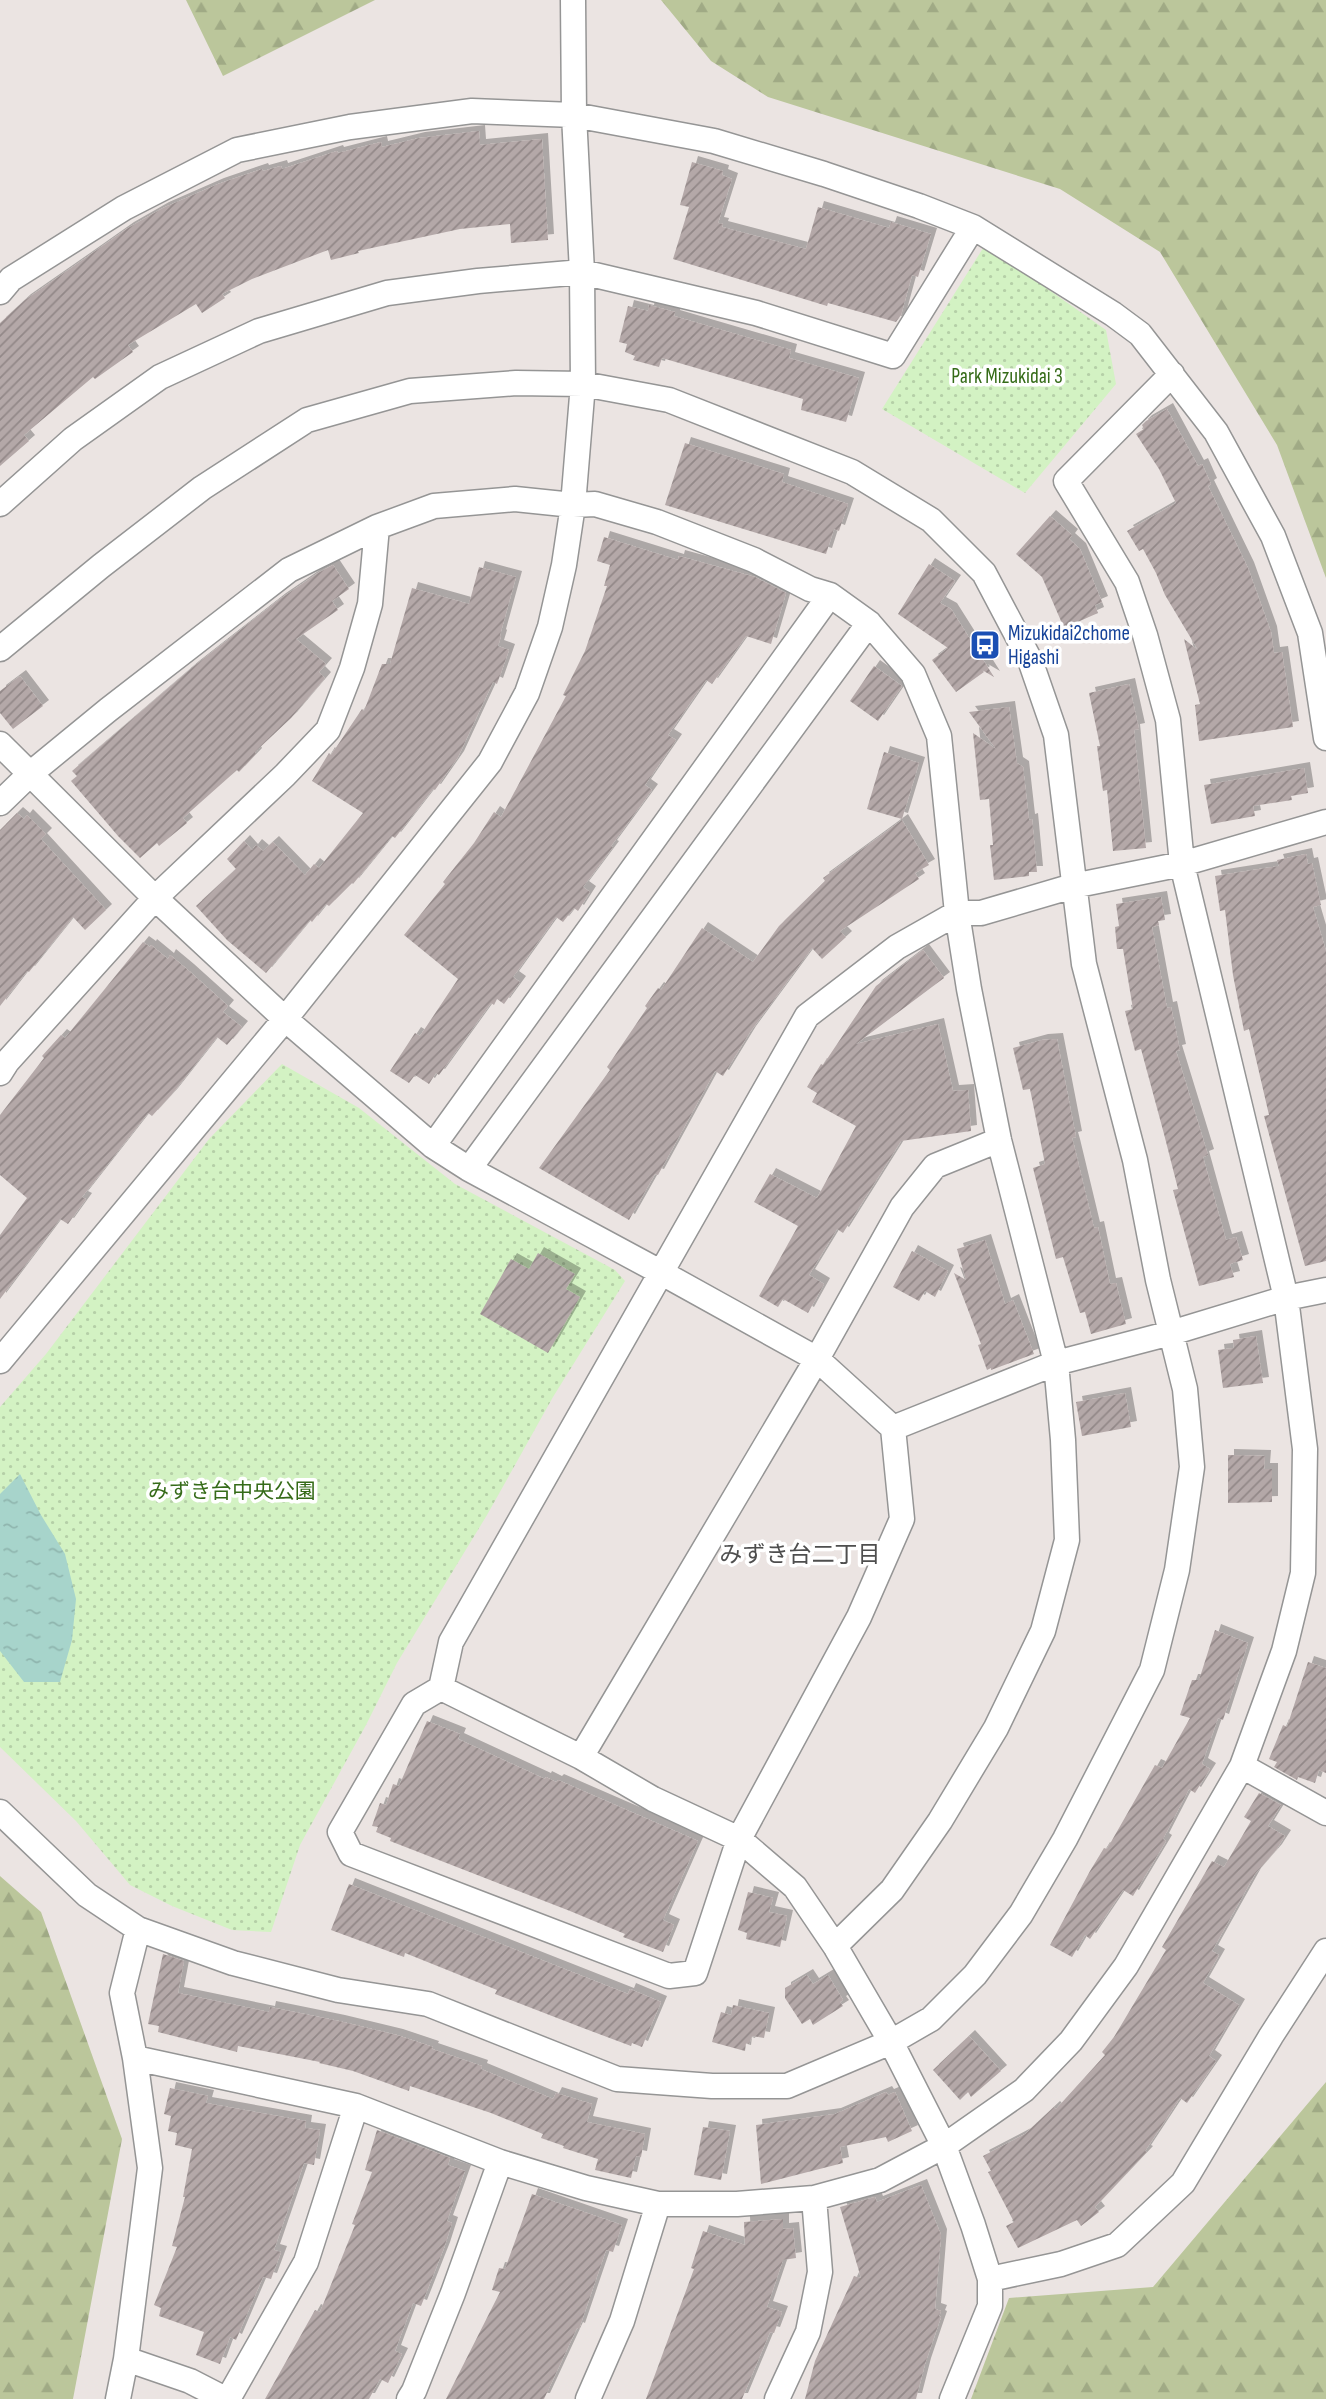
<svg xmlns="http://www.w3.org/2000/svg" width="1326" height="2399" font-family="'Sofia Sans Condensed','Noto Sans JP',sans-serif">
<defs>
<pattern id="forest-firs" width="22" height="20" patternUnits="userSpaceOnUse" patternTransform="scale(1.75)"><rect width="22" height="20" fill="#bbc69b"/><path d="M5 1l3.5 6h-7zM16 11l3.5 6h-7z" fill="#a0aa85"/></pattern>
<pattern id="park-dots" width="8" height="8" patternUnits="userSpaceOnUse" patternTransform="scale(1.75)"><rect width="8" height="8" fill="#d3f2c3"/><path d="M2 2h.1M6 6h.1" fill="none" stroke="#b5cfa7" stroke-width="1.8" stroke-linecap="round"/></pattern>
<pattern id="water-ripples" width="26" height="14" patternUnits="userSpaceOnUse" patternTransform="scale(1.75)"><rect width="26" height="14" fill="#a7d4cb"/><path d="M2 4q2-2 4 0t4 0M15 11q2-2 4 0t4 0" fill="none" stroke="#8fb5ae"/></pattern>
<pattern id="building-hatch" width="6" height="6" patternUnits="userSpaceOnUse" patternTransform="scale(1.75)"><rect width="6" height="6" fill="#b4a8a8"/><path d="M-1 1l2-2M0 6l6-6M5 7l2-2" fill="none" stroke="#928888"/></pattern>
<filter id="shadow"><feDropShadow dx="6" dy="-6" stdDeviation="0" flood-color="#0004"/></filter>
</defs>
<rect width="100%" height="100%" fill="#ebe4e2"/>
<path fill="url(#forest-firs)" d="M 186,0 L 375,0 L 223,76 Z
M 661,0 L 1326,0 L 1326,578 L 1277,445 L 1160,252 L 1060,189 L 768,97 L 711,61 Z
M 0,1876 L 41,1912 L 122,2139 L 73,2399 L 0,2399 Z
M 1326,2082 L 1326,2399 L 971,2399 L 1009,2298 L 1153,2287 Z"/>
<path fill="url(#park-dots)" d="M 985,245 L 1106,330 L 1116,384 L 1025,493 L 882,409 Z
M 282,1064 L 359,1108 L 455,1184 L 615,1270 L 625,1281 L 553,1397 L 487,1515 L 397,1663 L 366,1725 L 300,1845 L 271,1932 L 232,1930 L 172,1906 L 130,1885 L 76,1821 L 0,1747 L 0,1407 L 46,1354 L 209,1139 Z"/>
<path fill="url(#water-ripples)" d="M 20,1474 L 41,1515 L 65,1554 L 76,1599 L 72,1640 L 60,1682 L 24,1682 L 0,1651 L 0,1494 Z"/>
<path fill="url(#building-hatch)" filter="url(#shadow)" d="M 479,131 L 480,145 L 542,139 L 548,240 L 511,243 L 510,224 L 460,229 L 358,251 L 359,253 L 331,260 L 328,250 L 252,279 L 222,294 L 225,298 L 202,313 L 196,304 L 128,345 L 133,352 L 95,379 L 93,377 L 24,435 L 29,441 L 0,466 L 0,323 L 25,300 L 84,259 L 128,228 L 163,208 L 218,184 L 262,169 L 263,171 L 281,166 L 282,169 L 337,151 L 338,153 L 381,142 L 382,147 L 419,138 Z
M 692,162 L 723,171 L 722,175 L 732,179 L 718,223 L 723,224 L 722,227 L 806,249 L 818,207 L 889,228 L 891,222 L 931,234 L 918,277 L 912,275 L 901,315 L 896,322 L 828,303 L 827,306 L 673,259 L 689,207 L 680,205 Z
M 649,305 L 675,312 L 674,316 L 791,350 L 789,358 L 859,378 L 846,422 L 801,410 L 803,399 L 662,358 L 659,367 L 633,360 L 635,356 L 625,352 L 627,344 L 619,342 L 628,306 L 648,311 Z
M 1167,409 L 1198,466 L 1202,464 L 1211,484 L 1208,486 L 1248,568 L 1271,632 L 1274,653 L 1282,652 L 1293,727 L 1199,741 L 1195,705 L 1200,704 L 1184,639 L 1198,650 L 1165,595 L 1156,573 L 1143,549 L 1139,551 L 1127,531 L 1176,503 L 1159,469 L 1136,434 L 1144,429 L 1142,425 L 1146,421 Z
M 685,443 L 784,474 L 782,482 L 848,504 L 839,531 L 834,529 L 826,554 L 665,505 Z
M 1050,516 L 1072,535 L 1069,539 L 1080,549 L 1102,602 L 1095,605 L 1098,613 L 1064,628 L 1042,577 L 1016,554 Z
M 604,537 L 678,560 L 679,556 L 755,577 L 786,593 L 771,644 L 746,636 L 712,684 L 706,680 L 668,735 L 676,740 L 645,785 L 652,790 L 611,846 L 613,847 L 583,887 L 590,892 L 578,911 L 574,908 L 563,922 L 556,917 L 513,977 L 520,982 L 504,1004 L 497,999 L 494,1005 L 491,1003 L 439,1075 L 436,1073 L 429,1084 L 415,1075 L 409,1083 L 390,1071 L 415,1033 L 420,1036 L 458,979 L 404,935 L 445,884 L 443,882 L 474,843 L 494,812 L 501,817 L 566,696 L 563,695 L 585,651 L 607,586 L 604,586 L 610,565 L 597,561 Z
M 929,564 L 955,581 L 940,603 L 951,609 L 994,677 L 982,670 L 984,672 L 956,692 L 932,660 L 948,648 L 898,614 Z
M 333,565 L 349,589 L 332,601 L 338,610 L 296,639 L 326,664 L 319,672 L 325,678 L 291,718 L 255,752 L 256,754 L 239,772 L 237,770 L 183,818 L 187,823 L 159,846 L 157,843 L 140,858 L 118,836 L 71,781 L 77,776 L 72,771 L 193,667 L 280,599 L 318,573 Z
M 479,567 L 516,577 L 500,635 L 501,636 L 498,646 L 509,650 L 497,684 L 493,682 L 458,757 L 435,790 L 433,789 L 395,838 L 392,836 L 353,884 L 352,883 L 329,906 L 326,904 L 312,922 L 310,920 L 266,973 L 227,940 L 196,906 L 236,869 L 227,859 L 244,841 L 252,850 L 256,845 L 263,851 L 273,842 L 305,875 L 314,864 L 319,868 L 363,813 L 312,781 L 329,753 L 331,755 L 362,709 L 364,711 L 382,664 L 390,664 L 412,588 L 469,604 Z
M 874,666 L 902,686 L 878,721 L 850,701 Z
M 20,676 L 43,706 L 13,729 L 0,713 L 0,691 Z
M 1129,684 L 1139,729 L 1134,730 L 1146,848 L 1113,851 L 1107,790 L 1103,791 L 1097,746 L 1100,746 L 1089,693 Z
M 1009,707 L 1017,763 L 1023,767 L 1029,820 L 1032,819 L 1037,872 L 1029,872 L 1029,876 L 994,880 L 990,845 L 993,845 L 989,799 L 980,800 L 973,733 L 996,749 L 969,712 Z
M 884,752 L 919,763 L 902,819 L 867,809 Z
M 1304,768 L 1308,793 L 1291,796 L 1292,800 L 1253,806 L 1255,816 L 1211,824 L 1204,785 Z
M 17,813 L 24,819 L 27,815 L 46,834 L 41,839 L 106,910 L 85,930 L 73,917 L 29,972 L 27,971 L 0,1006 L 0,830 Z
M 902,820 L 929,865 L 915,873 L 919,879 L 840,931 L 846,937 L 822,959 L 812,948 L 750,1032 L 723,1076 L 715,1071 L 658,1175 L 655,1174 L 629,1220 L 539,1168 L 610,1070 L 607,1067 L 647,1008 L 645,1006 L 658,988 L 661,990 L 702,928 L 753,962 L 779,926 L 825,881 L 823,878 Z
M 1306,854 L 1308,864 L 1312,863 L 1321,905 L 1313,907 L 1326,951 L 1326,1261 L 1305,1266 L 1264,1116 L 1269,1115 L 1249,1029 L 1244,1031 L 1233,975 L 1225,910 L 1220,911 L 1215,876 L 1279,866 L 1277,860 Z
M 1161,897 L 1165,920 L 1158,921 L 1159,925 L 1152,927 L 1167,1008 L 1171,1007 L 1180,1050 L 1176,1051 L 1208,1155 L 1203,1157 L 1226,1240 L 1236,1237 L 1243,1260 L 1230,1264 L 1234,1277 L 1199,1286 L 1173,1190 L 1178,1189 L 1164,1134 L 1141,1049 L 1135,1051 L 1125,1011 L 1133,1009 L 1123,949 L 1117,949 L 1115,927 L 1119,926 L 1116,904 Z
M 143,942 L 150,947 L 151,945 L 168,959 L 170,955 L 188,970 L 228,1006 L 223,1012 L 242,1027 L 227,1045 L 217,1037 L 172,1094 L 152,1116 L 148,1113 L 82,1197 L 86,1199 L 68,1224 L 60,1219 L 0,1299 L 0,1235 L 27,1198 L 0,1175 L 0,1115 L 44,1058 L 42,1056 L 61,1035 L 65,1038 Z
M 923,950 L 944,978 L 856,1044 L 938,1024 L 953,1091 L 968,1090 L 971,1131 L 901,1141 L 843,1233 L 837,1229 L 809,1275 L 824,1284 L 808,1313 L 783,1299 L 778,1307 L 759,1296 L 798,1226 L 754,1202 L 770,1174 L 817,1198 L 856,1126 L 812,1102 L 817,1093 L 807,1087 L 821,1064 L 823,1065 L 876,986 Z
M 1057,1039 L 1076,1137 L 1072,1138 L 1074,1145 L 1094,1228 L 1098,1227 L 1110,1284 L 1116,1283 L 1126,1324 L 1091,1334 L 1085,1312 L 1080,1313 L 1063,1257 L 1056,1259 L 1033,1168 L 1045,1164 L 1030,1089 L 1023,1090 L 1013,1048 L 1042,1040 Z
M 985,1240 L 1005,1304 L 1013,1300 L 1034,1354 L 991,1370 L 991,1368 L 987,1370 L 978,1345 L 981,1344 L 954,1273 L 966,1280 L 957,1249 Z
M 912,1251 L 948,1271 L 935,1297 L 925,1291 L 919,1301 L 893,1287 Z
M 538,1253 L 575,1274 L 566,1289 L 580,1297 L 548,1353 L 480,1314 L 511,1259 L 529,1269 Z
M 1256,1336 L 1263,1383 L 1223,1388 L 1218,1350 L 1234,1348 L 1233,1340 Z
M 1125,1393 L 1131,1427 L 1082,1436 L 1076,1402 Z
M 1228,1455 L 1265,1456 L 1264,1469 L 1272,1469 L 1272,1502 L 1228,1503 Z
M 1215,1630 L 1248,1643 L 1223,1720 L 1218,1718 L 1202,1764 L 1210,1769 L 1195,1793 L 1189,1789 L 1163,1839 L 1166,1841 L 1133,1896 L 1123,1890 L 1090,1939 L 1085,1935 L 1072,1957 L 1050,1945 L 1090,1871 L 1104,1848 L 1107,1849 L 1155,1765 L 1162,1768 L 1190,1718 L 1180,1715 L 1192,1680 L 1199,1680 Z
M 1308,1662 L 1326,1668 L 1326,1773 L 1319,1770 L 1315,1783 L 1298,1777 L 1297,1780 L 1274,1767 L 1277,1762 L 1269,1759 L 1283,1725 L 1287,1727 Z
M 427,1721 L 460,1734 L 458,1739 L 545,1779 L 546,1777 L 556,1782 L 558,1780 L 698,1841 L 663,1920 L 674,1925 L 663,1952 L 623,1937 L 625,1934 L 570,1911 L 390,1841 L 391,1838 L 376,1832 L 378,1827 L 372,1826 L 380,1803 L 386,1805 L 393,1784 L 399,1786 Z
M 1259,1793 L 1281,1805 L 1268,1826 L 1285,1836 L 1276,1850 L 1255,1874 L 1212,1951 L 1219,1955 L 1203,1983 L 1239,2005 L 1209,2056 L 1216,2061 L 1187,2103 L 1180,2098 L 1145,2151 L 1147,2152 L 1095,2207 L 1099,2212 L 1081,2226 L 1077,2220 L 1018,2248 L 1006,2226 L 1014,2222 L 988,2172 L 991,2171 L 983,2156 L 1025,2134 L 1054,2107 L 1056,2109 L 1105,2055 L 1102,2052 L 1114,2037 L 1166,1950 L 1162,1947 L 1212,1861 L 1224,1867 L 1251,1821 L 1244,1817 Z
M 349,1884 L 628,1994 L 630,1989 L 661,2002 L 642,2047 L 632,2043 L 631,2046 L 583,2028 L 495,1994 L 497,1990 L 405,1953 L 404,1957 L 331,1930 Z
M 748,1892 L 773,1898 L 769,1912 L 787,1916 L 780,1947 L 746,1939 L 747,1933 L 738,1930 Z
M 163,1954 L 184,1961 L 178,1993 L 269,2012 L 270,2007 L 339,2021 L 397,2035 L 433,2047 L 432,2049 L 482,2066 L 481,2069 L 553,2099 L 556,2093 L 592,2104 L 587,2122 L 645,2134 L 641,2157 L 636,2156 L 631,2178 L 595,2170 L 598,2159 L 563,2148 L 564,2146 L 541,2138 L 543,2134 L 491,2113 L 410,2086 L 409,2091 L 353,2071 L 319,2063 L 320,2062 L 238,2046 L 237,2052 L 158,2032 L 159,2026 L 148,2024 Z
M 807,1975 L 813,1984 L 828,1975 L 843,2000 L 840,2002 L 843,2006 L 813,2025 L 810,2019 L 802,2024 L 785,1998 L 785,1988 Z
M 733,2005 L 769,2013 L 764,2038 L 752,2036 L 749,2044 L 746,2043 L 745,2051 L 712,2042 L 721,2012 L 731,2015 Z
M 969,2036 L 1001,2071 L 971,2097 L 968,2092 L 960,2100 L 933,2070 Z
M 170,2088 L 208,2096 L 206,2103 L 306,2121 L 305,2128 L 320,2130 L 314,2165 L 304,2163 L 274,2250 L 281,2252 L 271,2279 L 263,2277 L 236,2340 L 230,2337 L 220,2364 L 196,2355 L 204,2332 L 159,2316 L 161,2308 L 154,2305 L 177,2247 L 172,2246 L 185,2197 L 183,2197 L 192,2149 L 175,2145 L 177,2133 L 168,2131 L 171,2116 L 164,2114 Z
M 886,2092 L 888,2095 L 895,2092 L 912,2131 L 888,2142 L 886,2137 L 840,2147 L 843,2163 L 761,2184 L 756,2125 L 835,2114 Z
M 703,2127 L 730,2131 L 721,2180 L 694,2175 Z
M 377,2130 L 450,2158 L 448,2165 L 465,2171 L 447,2221 L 452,2223 L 444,2248 L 421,2306 L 413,2303 L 395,2351 L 402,2354 L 388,2383 L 380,2379 L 369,2399 L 265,2399 L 315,2310 L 320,2312 L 355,2225 L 352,2224 L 372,2172 L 365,2170 Z
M 921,2185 L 941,2235 L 935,2309 L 941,2311 L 939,2316 L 941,2317 L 925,2364 L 916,2399 L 805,2399 L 815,2361 L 854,2276 L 861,2278 L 840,2207 L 875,2197 L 877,2202 Z
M 532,2194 L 622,2225 L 613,2252 L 606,2250 L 579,2329 L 577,2328 L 544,2399 L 446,2399 L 500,2292 L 492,2290 L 499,2268 L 505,2269 Z
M 783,2219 L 783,2229 L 793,2228 L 796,2258 L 783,2260 L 767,2307 L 782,2312 L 774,2333 L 770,2332 L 742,2399 L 646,2399 L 694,2269 L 691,2268 L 703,2231 L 745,2245 L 744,2222 Z"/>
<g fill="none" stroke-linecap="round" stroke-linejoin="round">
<g stroke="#959595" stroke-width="27">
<path id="minor" d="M 0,292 L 11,279 L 124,208 L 237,150 L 350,127 L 472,111 L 574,115 L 714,141 L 824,174 L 919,206 L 973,227 L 1113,314 L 1140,334 L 1216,432 L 1273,536 L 1310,633 L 1326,738
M 0,504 L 73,439 L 160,377 L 259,331 L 387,293 L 478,281 L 582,272 L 756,313 L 893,356 L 973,227
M 0,649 L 101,566 L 202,488 L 307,420 L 410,391 L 516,383 L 583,384 L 669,400 L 852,472 L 931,520 L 984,573 L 1030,660 L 1056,735 L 1084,964 L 1135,1160 L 1158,1280 L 1185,1389 L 1192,1467 L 1177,1570 L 1152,1670 L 1065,1839 L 1021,1914 L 975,1975 L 931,2019 L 891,2042 L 787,2086 L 712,2086 L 617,2079 L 428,2004 L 338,1990 L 233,1963 L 138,1929 L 87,1895 L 0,1812
M 0,744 L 155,898 L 285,1019 L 433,1146 L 469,1169 L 662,1273 L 817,1359 L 893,1428
M 0,803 L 30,774 L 108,710 L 289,570 L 377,527 L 434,506 L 515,499 L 573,505 L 595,504 L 657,522 L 754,560 L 810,589 L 830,595 L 869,623 L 913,674 L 939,736 L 957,913 L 969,989 L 999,1140 L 1056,1363 L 1063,1440 L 1067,1540 L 1043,1631 L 996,1728 L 940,1821 L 892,1890 L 835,1946
M 0,1073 L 7,1062 L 155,898 L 285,775 L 328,730 L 352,668 L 370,604 L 377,527
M 433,1146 L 830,595
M 469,1169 L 869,623
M 0,1361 L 285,1019 L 490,762 L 527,693 L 550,627 L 564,565 L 573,505 L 583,384 L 582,272 L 574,115 L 573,0
M 441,1688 L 581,1757 L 653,1799 L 739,1839 L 859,1617 L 902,1519 L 893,1428 L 1056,1363 L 1171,1333 L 1286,1298 L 1326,1290
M 581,1757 L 817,1359 L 902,1207 L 935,1166 L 999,1140
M 1242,1766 L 1326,1813
M 138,1929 L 122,1993 L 135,2058 L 356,2106 L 500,2162
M 990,2279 L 1061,2264 L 1117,2245 L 1183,2183 L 1271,2036 L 1326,1951
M 126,2359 L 150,2168 L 135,2058
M 118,2399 L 126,2359 L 190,2381 L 225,2399
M 228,2399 L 306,2262 L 356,2106
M 409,2399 L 414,2391 L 453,2293 L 500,2162 L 586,2188 L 658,2204 L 737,2204 L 814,2198 L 880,2180 L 944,2146 L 1024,2090 L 1071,2041 L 1126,1966 L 1242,1766 L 1284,1651 L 1303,1573 L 1305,1449 L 1286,1298 L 1182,864 L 1168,720 L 1145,635 L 1127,582 L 1066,481 L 1172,374
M 588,2399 L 622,2321 L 658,2204
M 777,2399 L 808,2332 L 820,2272 L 814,2198
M 952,2399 L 990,2306 L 990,2279 L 973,2225 L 944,2146 L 891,2042 L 835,1946 L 795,1887 L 739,1839 L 695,1973 L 669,1976 L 351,1854 L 340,1832 L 414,1704 L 441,1688 L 451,1642 L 807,1016 L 897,947 L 957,913 L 981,913 L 1073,886 L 1182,864 L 1326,822"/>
</g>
<use href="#minor" stroke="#fff" stroke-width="24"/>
</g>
<defs>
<g id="bus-square" transform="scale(1.575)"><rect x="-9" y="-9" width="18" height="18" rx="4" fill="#1a4fb4" stroke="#fff"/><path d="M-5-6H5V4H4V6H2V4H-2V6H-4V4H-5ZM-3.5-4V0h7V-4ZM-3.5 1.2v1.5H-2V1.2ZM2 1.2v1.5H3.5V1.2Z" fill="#fff"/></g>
</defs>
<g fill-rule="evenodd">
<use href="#bus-square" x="985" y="645"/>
</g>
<g text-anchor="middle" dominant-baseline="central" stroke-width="7" stroke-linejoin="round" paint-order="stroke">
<g font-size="21" fill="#356b18" stroke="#fff">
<text x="1007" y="376">Park Mizukidai 3</text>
<text x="232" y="1491">みずき台中央公園</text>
</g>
<g font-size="21" fill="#164399" stroke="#fff" text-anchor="start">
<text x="1008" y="633">Mizukidai2chome<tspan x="1008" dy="24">Higashi</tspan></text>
</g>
<g font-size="23" fill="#4e4e4e" stroke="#fff">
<text x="800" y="1555">みずき台二丁目</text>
</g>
</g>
</svg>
